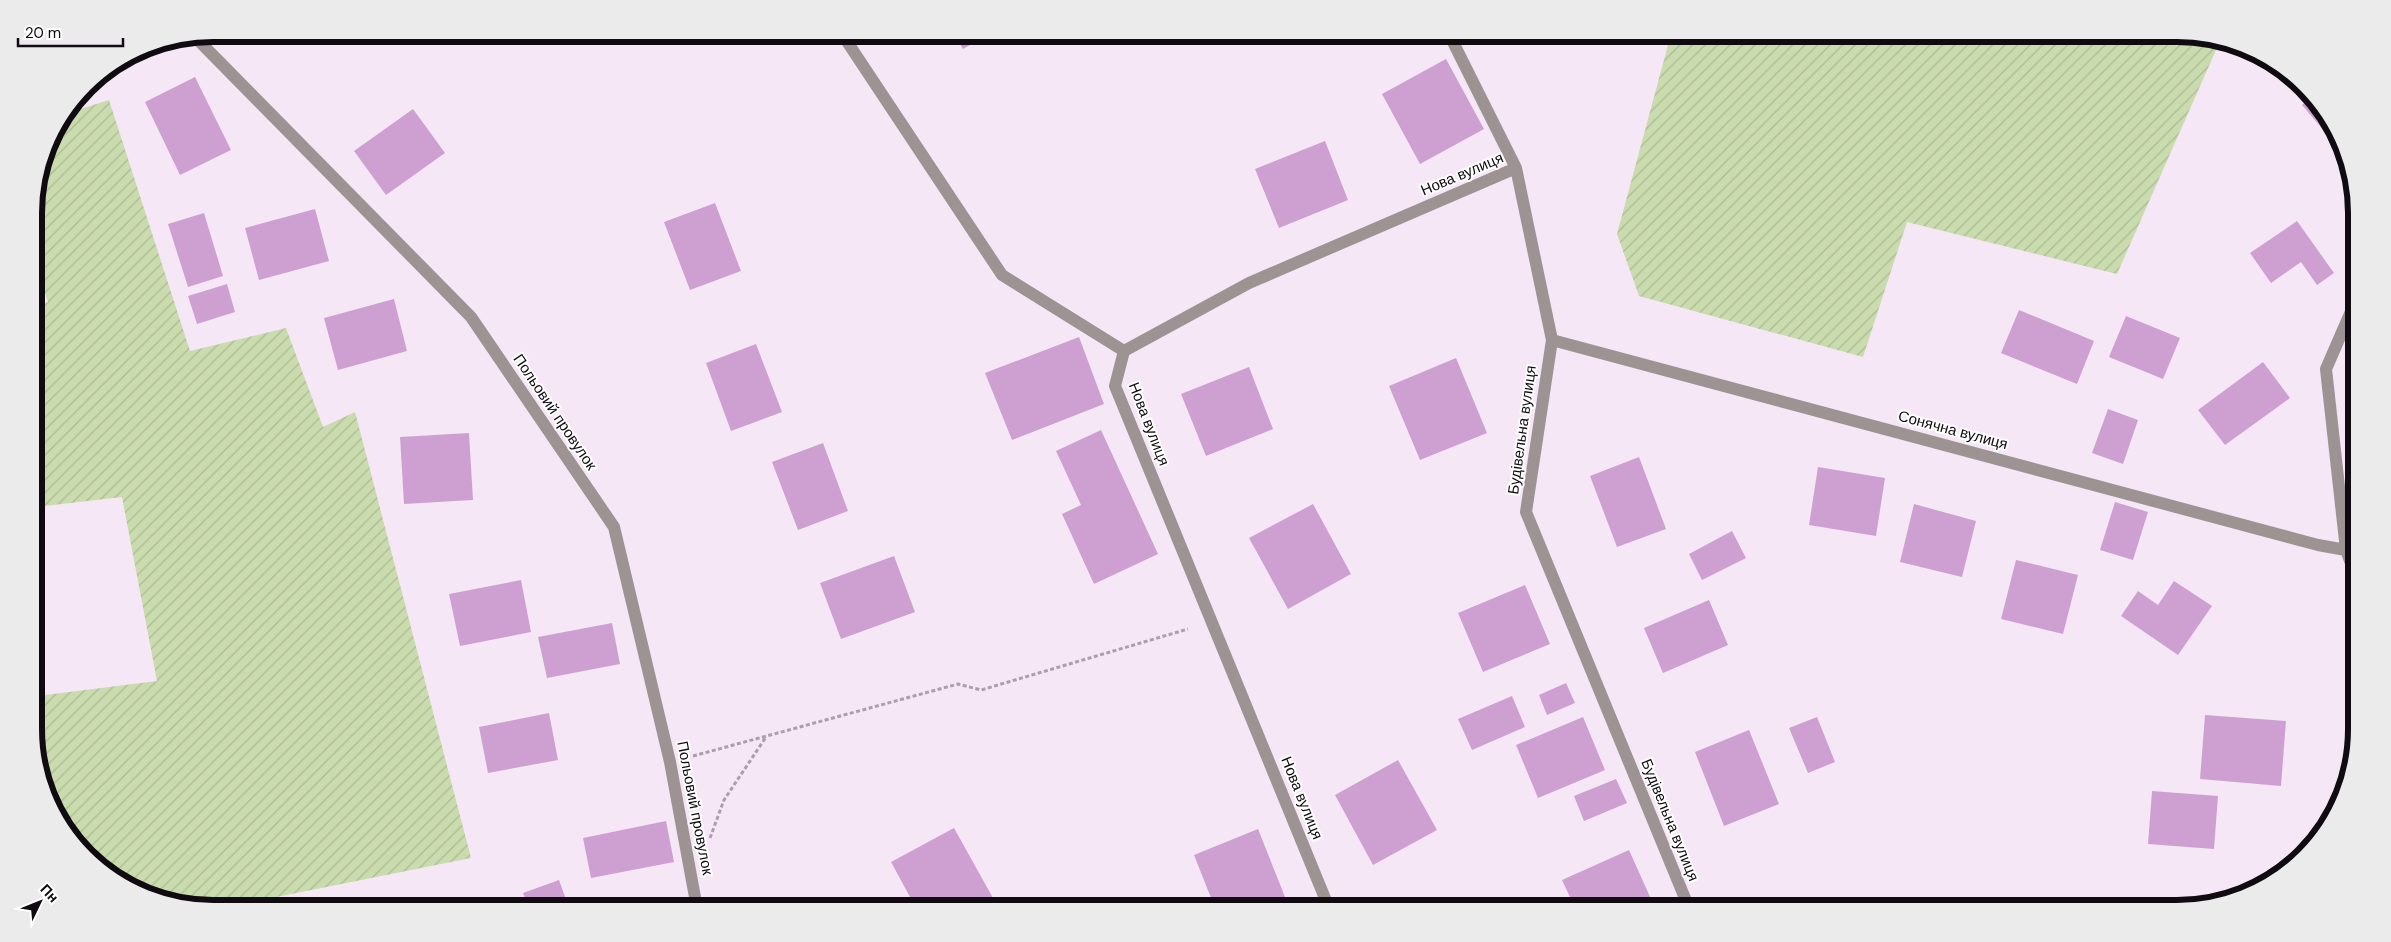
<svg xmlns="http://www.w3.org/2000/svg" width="2391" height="942" font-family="'DM Sans',sans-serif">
<defs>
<pattern id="garden-furrows" width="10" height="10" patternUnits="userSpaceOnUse" patternTransform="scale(1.25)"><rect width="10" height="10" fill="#cadbae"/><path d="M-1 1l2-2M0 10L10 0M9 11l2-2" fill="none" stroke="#acbb95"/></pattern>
</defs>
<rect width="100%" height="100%" fill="#f5e7f6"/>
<path fill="url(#garden-furrows)" d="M 1671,34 L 2177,34 L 2220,41 L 2117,274 L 1907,222 L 1863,357 L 1639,296 L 1617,234 Z
M 109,100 L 190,351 L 286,328 L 323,427 L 355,412 L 471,858 L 221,908 L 156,899 L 78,847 L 37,763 L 37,696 L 157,681 L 122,497 L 36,507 L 35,307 L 48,302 L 34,260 L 34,202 L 52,134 L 68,113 Z"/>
<path fill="#cea0d2" d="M 303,34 L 316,34 L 308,40 Z
M 954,34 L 989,34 L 963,49 Z
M 1446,59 L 1484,129 L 1420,164 L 1382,94 Z
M 195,77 L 231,150 L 180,175 L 145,102 Z
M 2313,96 L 2334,127 L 2326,133 L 2302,105 Z
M 413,109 L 445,153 L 386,195 L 354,151 Z
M 1325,141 L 1348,200 L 1279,228 L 1255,169 Z
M 715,203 L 741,271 L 690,290 L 664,222 Z
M 315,209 L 329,261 L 259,280 L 245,228 Z
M 204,213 L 223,276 L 188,287 L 168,224 Z
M 2297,221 L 2334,273 L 2317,285 L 2301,262 L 2271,283 L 2250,253 Z
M 227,284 L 235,312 L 197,324 L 188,296 Z
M 394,299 L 407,351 L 338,370 L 324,318 Z
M 2019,310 L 2094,341 L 2077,384 L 2001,353 Z
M 2126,316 L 2180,338 L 2163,379 L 2109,357 Z
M 1079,337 L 1104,404 L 1012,440 L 985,373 Z
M 756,344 L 782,412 L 731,431 L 706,363 Z
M 1456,358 L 1487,433 L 1420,460 L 1389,386 Z
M 2263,362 L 2290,398 L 2225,445 L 2198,410 Z
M 1249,367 L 1273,429 L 1206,456 L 1181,394 Z
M 2108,409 L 2138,420 L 2123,464 L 2092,453 Z
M 1101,430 L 1158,554 L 1094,584 L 1062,514 L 1081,505 L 1056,451 Z
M 2356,432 L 2356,443 L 2351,437 Z
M 469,433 L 473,500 L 404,504 L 400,437 Z
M 823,443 L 848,511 L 798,530 L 772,462 Z
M 1639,457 L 1666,529 L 1617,547 L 1590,476 Z
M 1818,467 L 1885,478 L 1876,536 L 1809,525 Z
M 2115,502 L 2148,512 L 2133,560 L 2100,550 Z
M 1313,504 L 1351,574 L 1288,609 L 1249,538 Z
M 1914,504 L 1976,521 L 1962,577 L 1900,562 Z
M 1732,531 L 1746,558 L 1702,580 L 1689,554 Z
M 894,556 L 915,612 L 841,639 L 820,583 Z
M 2016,560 L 2078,575 L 2063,634 L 2001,619 Z
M 521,580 L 531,632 L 460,646 L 449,594 Z
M 2174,581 L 2212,606 L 2178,655 L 2121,616 L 2138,591 L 2158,605 Z
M 1525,585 L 1550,644 L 1483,672 L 1458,613 Z
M 1709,600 L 1728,645 L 1663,673 L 1644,628 Z
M 612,623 L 620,664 L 547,678 L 538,637 Z
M 1566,683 L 1575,703 L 1547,715 L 1539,695 Z
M 1512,696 L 1525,727 L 1472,750 L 1458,719 Z
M 549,713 L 558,760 L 488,773 L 479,727 Z
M 2205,715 L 2286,721 L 2281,786 L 2200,779 Z
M 1583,717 L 1605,770 L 1538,798 L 1516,745 Z
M 1817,717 L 1835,762 L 1808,773 L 1789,728 Z
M 1749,730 L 1779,804 L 1724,826 L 1695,752 Z
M 1398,760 L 1437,830 L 1373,865 L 1335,795 Z
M 1616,779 L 1627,803 L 1584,821 L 1574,796 Z
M 2152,791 L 2218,796 L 2214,849 L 2148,844 Z
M 666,821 L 674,862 L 591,878 L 583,838 Z
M 954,828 L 993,898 L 975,908 L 916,908 L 891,862 Z
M 1258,829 L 1285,897 L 1257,908 L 1215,908 L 1194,855 Z
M 1629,850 L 1655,908 L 1575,908 L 1562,880 Z
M 559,880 L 569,908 L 529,908 L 523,893 Z"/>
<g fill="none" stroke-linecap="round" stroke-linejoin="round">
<path stroke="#aa9fab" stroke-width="3" stroke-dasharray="4 2.5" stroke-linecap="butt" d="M 693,756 L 958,684 L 981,690 L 1188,629
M 710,838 L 724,800 L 766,737"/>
<path stroke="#9d9392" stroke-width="12" d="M 842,34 L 1002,275 L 1124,351
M 1449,34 L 1516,168 L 1552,340 L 1526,512 L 1689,908
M 195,37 L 471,317 L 614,527 L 670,762 L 697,908
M 2356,300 L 2326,369 L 2346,550 L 2357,579
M 1552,340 L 2318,545 L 2346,550
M 1329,908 L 1115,386 L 1124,351 L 1249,283 L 1516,168"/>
</g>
<g text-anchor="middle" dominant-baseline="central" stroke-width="4" stroke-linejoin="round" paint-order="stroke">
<g font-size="15" fill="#0f0b10" stroke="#fff">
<text transform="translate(1462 174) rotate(-23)">Нова вулиця</text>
<text transform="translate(555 412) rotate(56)">Польовий провулок</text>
<text transform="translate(1149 424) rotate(69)">Нова вулиця</text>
<text transform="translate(1522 430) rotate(-82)">Будівельна вулиця</text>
<text transform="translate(1953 430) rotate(15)">Сонячна вулиця</text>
<text transform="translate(1302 798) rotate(68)">Нова вулиця</text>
<text transform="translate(695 808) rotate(79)">Польовий провулок</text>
<text transform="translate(1670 820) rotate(68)">Будівельна вулиця</text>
</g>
</g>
<path d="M0 0H2391V942H0ZM213 42H2177A171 171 0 0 1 2348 213V729A171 171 0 0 1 2177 900H213A171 171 0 0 1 42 729V213A171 171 0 0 1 213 42Z" fill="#ecebec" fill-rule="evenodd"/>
<path fill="none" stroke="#0f0b10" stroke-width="6" d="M213 42H2177A171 171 0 0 1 2348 213V729A171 171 0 0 1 2177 900H213A171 171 0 0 1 42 729V213A171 171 0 0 1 213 42Z"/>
<g transform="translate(40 902) rotate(47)" stroke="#ffffff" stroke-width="4" paint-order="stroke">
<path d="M0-4L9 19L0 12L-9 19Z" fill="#0f0b10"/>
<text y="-8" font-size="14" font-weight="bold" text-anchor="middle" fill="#0f0b10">Пн</text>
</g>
<path d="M18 38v8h105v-8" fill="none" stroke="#0f0b10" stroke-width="2.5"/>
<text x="25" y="38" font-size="15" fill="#0f0b10" stroke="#ffffff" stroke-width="4" paint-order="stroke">20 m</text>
</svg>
